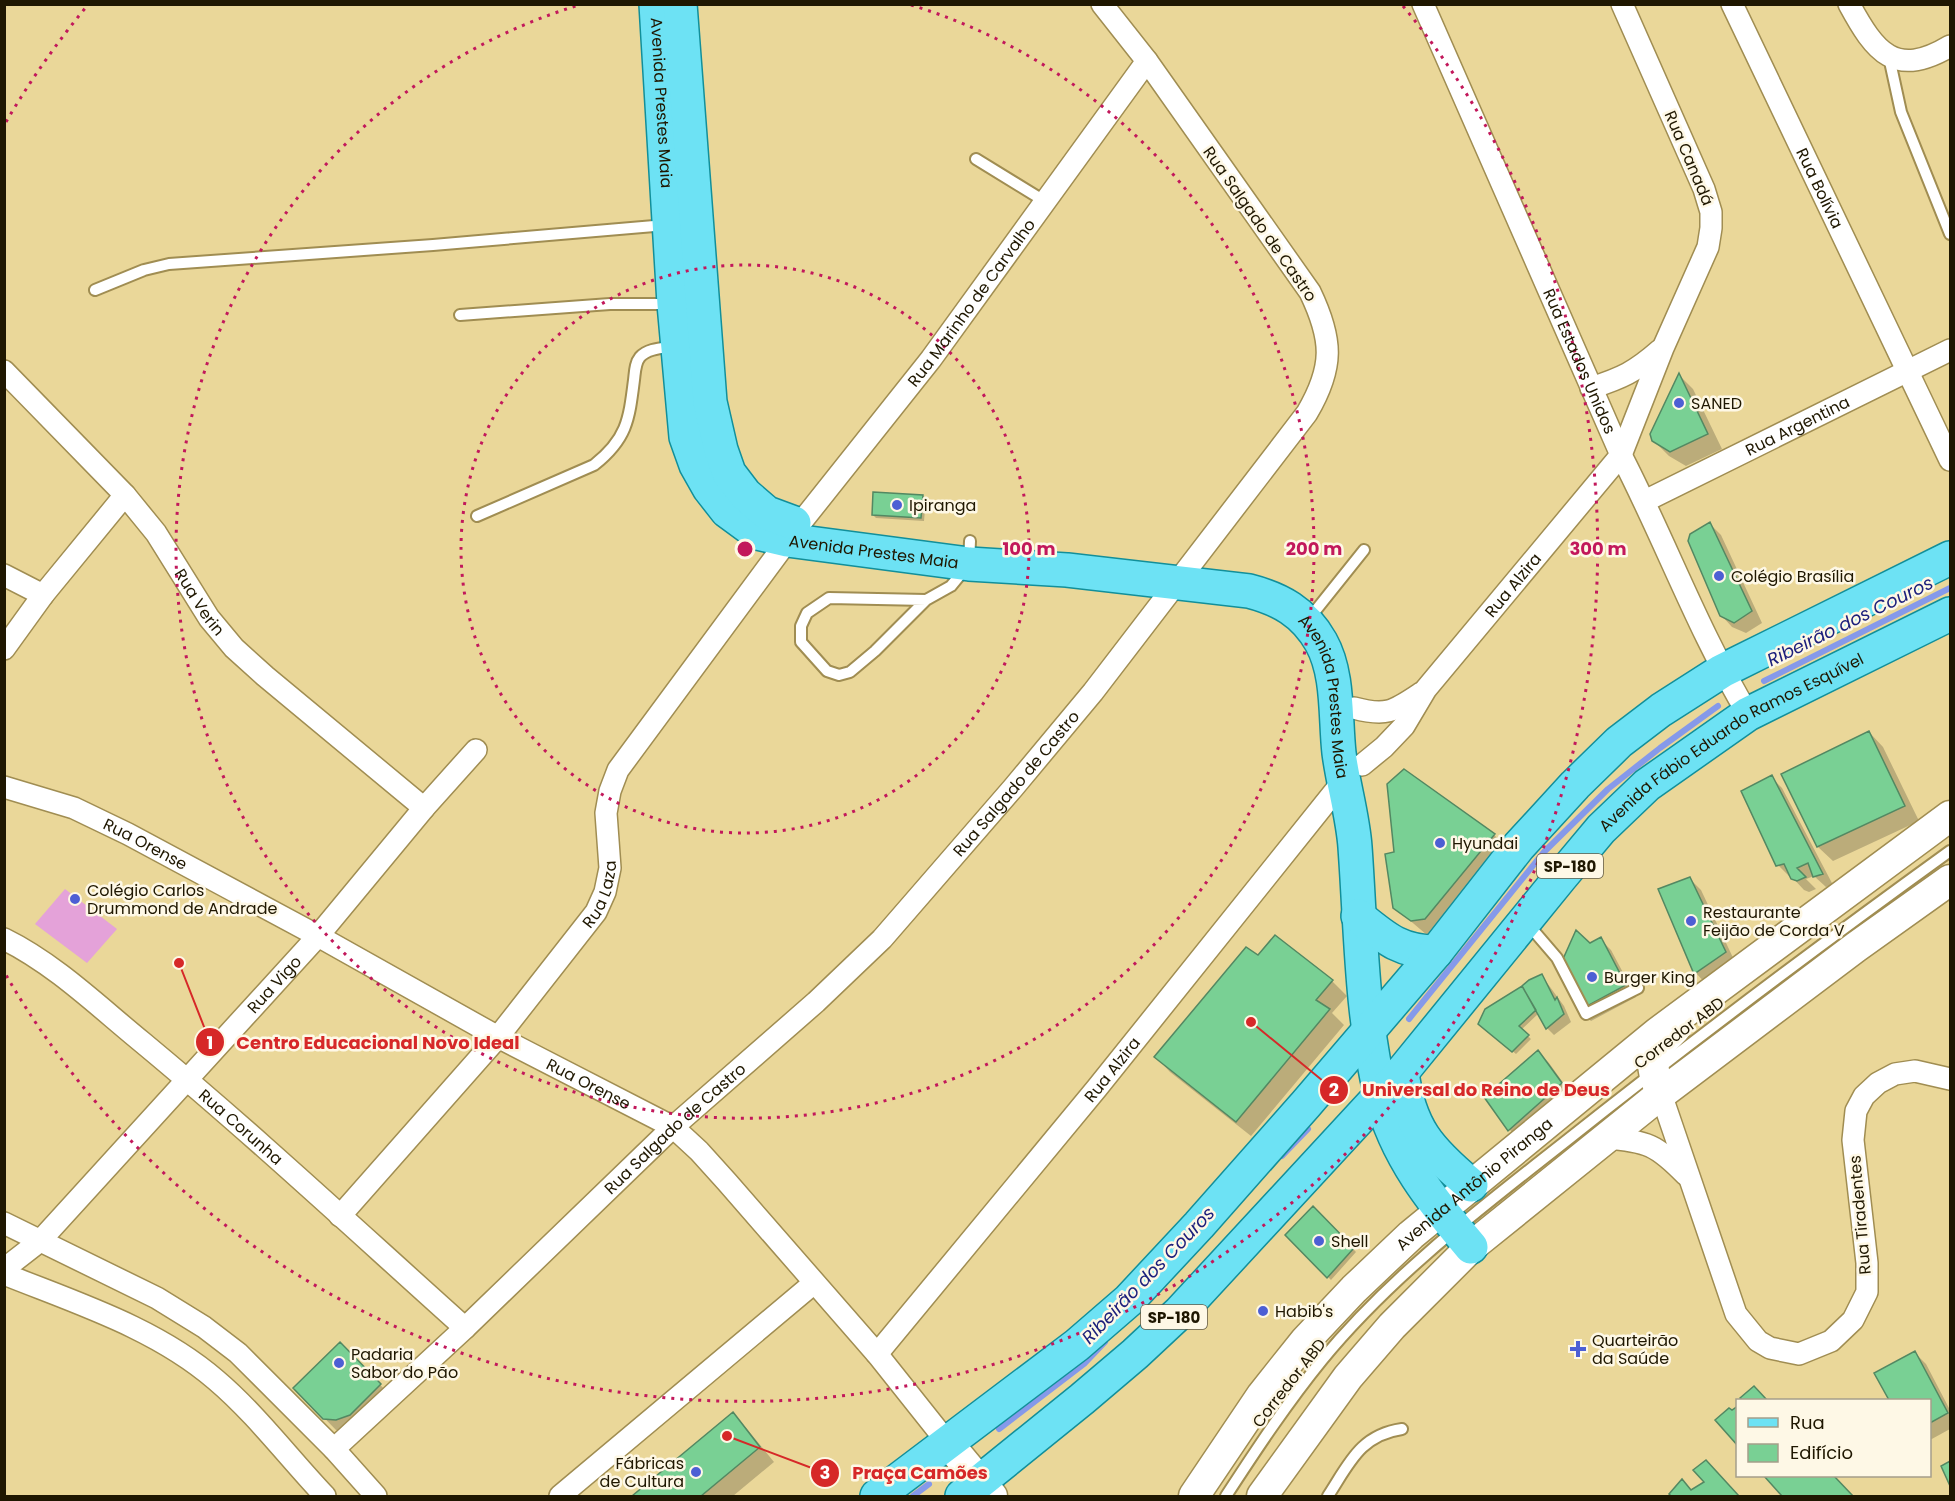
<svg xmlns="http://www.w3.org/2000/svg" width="1955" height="1501" font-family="Poppins,sans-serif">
<rect width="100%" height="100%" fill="#ead799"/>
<path fill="#e4a2d9" d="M 65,889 L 117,929 L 87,963 L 35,924 Z"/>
<path fill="#0003" d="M 1679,375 L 1693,389 L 1722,449 L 1686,466 L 1669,456 L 1654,441 Z
M 923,496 L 926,499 L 924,521 L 876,518 L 873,515 Z
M 1710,524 L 1721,535 L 1762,623 L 1746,633 L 1732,627 L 1721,615 Z
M 1869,732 L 1883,747 L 1919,821 L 1833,861 L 1818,847 L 1783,775 Z
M 1771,777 L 1782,788 L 1833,885 L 1826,887 L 1814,876 L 1806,879 L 1816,889 L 1809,892 L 1804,890 L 1791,876 L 1789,876 L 1778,865 Z
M 1494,835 L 1509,849 L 1440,933 L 1427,935 L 1394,907 Z
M 1690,879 L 1701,890 L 1736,964 L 1706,984 L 1696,973 L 1660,890 Z
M 1600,939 L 1611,950 L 1636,997 L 1591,1021 L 1580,1010 L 1590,945 Z
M 1259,957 L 1332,981 L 1347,996 L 1332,1013 L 1344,1025 L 1251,1136 L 1170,1072 L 1156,1057 Z
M 1542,976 L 1564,1006 L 1571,1022 L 1554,1035 L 1547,1028 L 1539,1013 L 1521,1030 L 1531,1039 L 1516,1054 L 1483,1027 Z
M 1538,1052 L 1549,1063 L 1572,1095 L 1520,1141 L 1510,1130 L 1486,1098 Z
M 1313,1208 L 1356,1252 L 1331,1280 L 1287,1235 Z
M 340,1344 L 391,1396 L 348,1431 L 336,1430 L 295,1388 Z
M 1915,1353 L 1926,1364 L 1950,1410 L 1950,1429 L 1930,1440 L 1930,1400 L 1891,1400 L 1876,1373 Z
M 733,1414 L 747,1429 L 774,1462 L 733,1496 L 634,1496 Z
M 1766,1476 L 1834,1476 L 1852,1496 L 1784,1496 Z
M 1721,1477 L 1738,1496 L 1673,1496 L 1671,1494 L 1692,1491 Z"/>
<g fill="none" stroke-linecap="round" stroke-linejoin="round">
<path stroke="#8599ea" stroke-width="6" d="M 1764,681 L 1950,588
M 1409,1019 L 1544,852 L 1608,789 L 1660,748 L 1718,706
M 1282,1156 L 1308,1129
M 999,1429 L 1085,1363 L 1105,1342
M 913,1496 L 929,1484"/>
</g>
<path fill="#79d094" stroke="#538862" stroke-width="1.5" d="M 1679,373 L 1708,434 L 1670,452 L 1652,441 L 1650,434 Z
M 873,492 L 923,495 L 921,518 L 872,515 Z
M 1710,522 L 1752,611 L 1734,623 L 1720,616 L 1688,541 L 1690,534 Z
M 1869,731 L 1905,806 L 1817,847 L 1781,774 Z
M 1404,769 L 1495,834 L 1425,919 L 1411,921 L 1393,908 L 1385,854 L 1394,852 L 1387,784 Z
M 1772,775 L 1823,874 L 1813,877 L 1808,863 L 1797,868 L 1806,877 L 1797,881 L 1791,879 L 1784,864 L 1776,866 L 1741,791 Z
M 1690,877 L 1726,952 L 1694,974 L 1658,889 Z
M 1576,930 L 1590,943 L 1601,937 L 1626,985 L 1578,1011 L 1559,968 Z
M 1275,935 L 1333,980 L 1316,1000 L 1330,1009 L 1236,1122 L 1154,1057 L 1246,947 L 1258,955 Z
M 1542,974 L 1555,1000 L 1557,997 L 1564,1014 L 1546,1029 L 1522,986 L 1529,980 Z
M 1522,986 L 1536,1010 L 1519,1026 L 1529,1035 L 1512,1052 L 1478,1024 L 1485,1009 Z
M 1538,1050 L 1562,1083 L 1508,1131 L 1484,1097 Z
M 1313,1206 L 1354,1248 L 1327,1278 L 1285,1235 Z
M 340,1342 L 381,1384 L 350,1415 L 336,1420 L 323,1419 L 293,1388 Z
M 1915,1351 L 1948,1413 L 1930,1423 L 1930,1400 L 1889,1400 L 1874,1373 Z
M 1754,1386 L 1767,1400 L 1742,1400 L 1740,1398 Z
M 1738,1406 L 1738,1446 L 1715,1420 L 1729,1408 L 1732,1410 Z
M 733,1412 L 760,1447 L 701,1496 L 632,1496 Z
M 1706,1460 L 1739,1496 L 1671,1496 L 1669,1494 L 1682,1479 L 1691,1490 L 1704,1482 L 1693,1470 Z
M 1950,1461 L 1950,1486 L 1941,1466 Z
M 1764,1476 L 1834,1476 L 1853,1496 L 1782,1496 Z"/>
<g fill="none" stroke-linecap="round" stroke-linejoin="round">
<g stroke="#a08d52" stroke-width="14">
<path id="lane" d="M 1889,57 L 1901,112 L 1950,234
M 976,159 L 1046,202
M 95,290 L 144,270 L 169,264 L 433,245 L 666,225
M 460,315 L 610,304 L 671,304
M 477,516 L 594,465 C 627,439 629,420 634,380 C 635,372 635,363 640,357 C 648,348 664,348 675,346
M 926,600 L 829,598 L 807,613 L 801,626 L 801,642 L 827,671 L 839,675 L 850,672 L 875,651 L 926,600 L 951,586 L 969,564 L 970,541
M 1308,620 L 1364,550
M 1527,923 L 1557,958 L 1586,1014 L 1638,988
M 1226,1496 C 1256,1450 1287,1403 1322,1360 C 1392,1275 1481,1208 1566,1141 C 1692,1041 1820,945 1950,851
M 1328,1496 C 1349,1464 1360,1435 1402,1429"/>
</g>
<g stroke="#a08d52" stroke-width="24">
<g id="street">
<path id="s1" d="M 1423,4 L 1621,455 C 1665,540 1698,631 1748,714"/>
<path id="s2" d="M 1732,4 L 1950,460"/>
<path d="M 1849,4 C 1875,52 1895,79 1950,46"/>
<path id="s3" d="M 4,371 L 125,495 L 156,533 L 209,618 L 234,648 L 265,676 L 424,808"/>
<path d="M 1591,388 C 1622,378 1635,372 1660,350"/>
<path id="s4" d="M 1645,501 L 1950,350"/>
<path d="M 4,575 L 43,595"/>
<path d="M 4,649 L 43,595 L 125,495"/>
<path d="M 1354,708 C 1387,717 1394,711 1421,693"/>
<path id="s5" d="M 1362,765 L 1384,747 L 1404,726 L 1426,689 L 1621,455 L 1663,348 L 1708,247 L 1711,228 L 1711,212 L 1704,189 L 1622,4"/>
<path id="s6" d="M 4,787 L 74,808 L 128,834 L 318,936 L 498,1037 L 673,1127 L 699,1151 L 727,1182 L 877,1354 L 947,1442"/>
<path id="s7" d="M 4,939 C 55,964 99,1007 142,1042 C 253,1134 358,1232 465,1328"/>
<path d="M 1661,1094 L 1736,1314 L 1758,1341 L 1770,1348 L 1799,1354 L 1831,1341 L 1853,1320 L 1867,1292 L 1867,1263 L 1853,1140 L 1856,1111 L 1864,1096 L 1878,1083 L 1895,1074 L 1915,1071 L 1950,1079"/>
<path d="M 1606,1138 C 1647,1141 1657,1145 1686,1175"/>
<path id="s8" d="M 340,1216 L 498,1037 L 596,912 L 605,892 L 610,868 L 606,813 L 610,791 L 618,770 L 799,525 L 931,359 L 1147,61"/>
<path d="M 4,1223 L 157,1298 L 204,1327 L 238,1353 L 334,1449 L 376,1496"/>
<path id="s9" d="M 4,1269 L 40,1241 L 318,936 L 424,808 L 476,750"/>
<path d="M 4,1274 C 76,1303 156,1328 216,1380 C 256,1414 289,1458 325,1496"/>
<path id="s10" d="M 877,1354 L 1097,1088 L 1343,781"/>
<path id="s11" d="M 334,1449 L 465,1328 L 673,1127 L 816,1002 L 882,939 L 1013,788 L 1093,692 L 1307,413 C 1334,367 1333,340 1310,292 L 1147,61 L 1102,4"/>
<path d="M 560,1496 L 814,1283"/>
</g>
</g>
<g stroke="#a08d52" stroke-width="33">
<g id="secondary">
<path d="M 1661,1094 C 1649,1062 1649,1054 1675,1029"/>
<path d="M 947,1442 L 992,1496"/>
<path id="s12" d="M 1194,1496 L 1262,1395 L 1305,1341 L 1354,1289 L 1411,1235 L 1657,1033 L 1950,816"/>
<path d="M 1262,1496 L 1348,1377 L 1392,1326 L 1471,1247 L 1661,1094 L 1856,947 L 1950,880"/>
</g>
</g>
<g stroke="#128f9a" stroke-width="36">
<g id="primary">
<path id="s13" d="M 656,4 L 674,304 L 686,437 L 696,465 L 709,488 L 727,511 L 757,533 L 787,540 L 969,564 L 1067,570 L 1249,591 C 1280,599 1304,612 1321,642 C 1339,674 1335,717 1339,753 C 1343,784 1353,817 1355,847 C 1361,930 1361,1015 1381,1096 C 1395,1155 1433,1202 1471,1247"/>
<path d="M 680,4 L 710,402 L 721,450 L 729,473 L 745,494 L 767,513 L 794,523"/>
<path d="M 1358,916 C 1385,938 1400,952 1436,952"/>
<path d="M 1402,1072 C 1409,1128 1429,1150 1471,1185"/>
<path d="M 877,1496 L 1077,1345 L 1129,1300 L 1199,1225 L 1306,1104 L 1436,952 L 1519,846 L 1575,785 L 1619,742 L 1661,710 L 1722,671 L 1950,558"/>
<path id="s14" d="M 962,1496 L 1082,1399 L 1135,1354 L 1180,1312 L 1402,1072 L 1560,878 L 1601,829 L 1647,785 L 1748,714 L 1950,614"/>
</g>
</g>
<use href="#lane" stroke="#fff" stroke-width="10"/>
<use href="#street" stroke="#fff" stroke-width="21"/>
<use href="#secondary" stroke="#fff" stroke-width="30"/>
<use href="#primary" stroke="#6de2f4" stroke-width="33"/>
</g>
<g fill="none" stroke="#c2185b" stroke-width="3" stroke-dasharray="3 6">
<circle cx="745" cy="549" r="284"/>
<path d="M911 5A569 569 0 1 1 579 5"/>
<path d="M6 122A853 853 0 0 1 87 6M1403 6A853 853 0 1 1 6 975"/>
</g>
<g fill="#4d5fd4" stroke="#fef8e6" stroke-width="2">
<circle cx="1679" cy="403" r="6"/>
<circle cx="897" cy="505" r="6"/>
<circle cx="1719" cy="576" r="6"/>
<circle cx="1440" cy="843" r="6"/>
<circle cx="75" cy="899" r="6"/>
<circle cx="1691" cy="921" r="6"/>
<circle cx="1592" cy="977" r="6"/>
<circle cx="1319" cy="1241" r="6"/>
<circle cx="1263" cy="1311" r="6"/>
<path d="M1575 1340h6v6h6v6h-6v6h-6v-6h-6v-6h6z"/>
<circle cx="339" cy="1363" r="6"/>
<circle cx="696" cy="1472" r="6"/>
</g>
<g text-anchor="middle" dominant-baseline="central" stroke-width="5" stroke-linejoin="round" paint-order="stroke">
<g fill="#fef8e6" stroke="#625a46" stroke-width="1.5">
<rect x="1537" y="854" width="66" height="24" rx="4.5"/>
<rect x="1141" y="1305" width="66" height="24" rx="4.5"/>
</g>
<g font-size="15" font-weight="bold" fill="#1f1701">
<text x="1570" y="866">SP-180</text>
<text x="1174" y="1317">SP-180</text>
</g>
<g font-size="16" fill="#1f1701" stroke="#fef8e6">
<text stroke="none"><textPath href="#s13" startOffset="99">Avenida Prestes Maia</textPath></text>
<text transform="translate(1689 158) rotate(67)">Rua Canadá</text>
<text stroke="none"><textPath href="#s2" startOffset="204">Rua Bolívia</textPath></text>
<text transform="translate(1260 224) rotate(55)">Rua Salgado de Castro</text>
<text stroke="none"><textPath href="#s8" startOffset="1130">Rua Marinho de Carvalho</textPath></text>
<text stroke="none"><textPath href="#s1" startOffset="390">Rua Estados Unidos</textPath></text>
<text stroke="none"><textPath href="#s4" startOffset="170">Rua Argentina</textPath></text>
<text stroke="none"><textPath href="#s13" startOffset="675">Avenida Prestes Maia</textPath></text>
<text stroke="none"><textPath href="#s5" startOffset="236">Rua Alzira</textPath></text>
<text stroke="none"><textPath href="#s3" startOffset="304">Rua Verin</textPath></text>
<text stroke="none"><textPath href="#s13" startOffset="1197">Avenida Prestes Maia</textPath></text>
<text stroke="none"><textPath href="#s14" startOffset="1084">Avenida Fábio Eduardo Ramos Esquível</textPath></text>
<text stroke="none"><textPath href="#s11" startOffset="954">Rua Salgado de Castro</textPath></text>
<text stroke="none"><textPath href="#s6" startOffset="153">Rua Orense</textPath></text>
<text stroke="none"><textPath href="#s8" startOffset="416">Rua Laza</textPath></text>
<text stroke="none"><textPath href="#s9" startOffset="393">Rua Vigo</textPath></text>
<text transform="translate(1679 1033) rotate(-37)">Corredor ABD</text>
<text stroke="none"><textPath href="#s10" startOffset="369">Rua Alzira</textPath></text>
<text stroke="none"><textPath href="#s6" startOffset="657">Rua Orense</textPath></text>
<text stroke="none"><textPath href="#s7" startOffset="303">Rua Corunha</textPath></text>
<text stroke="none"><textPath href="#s11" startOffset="468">Rua Salgado de Castro</textPath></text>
<text stroke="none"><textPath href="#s12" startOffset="422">Avenida Antônio Piranga</textPath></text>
<text transform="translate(1860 1215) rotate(-95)">Rua Tiradentes</text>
<text transform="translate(1289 1383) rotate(-52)">Corredor ABD</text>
</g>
<g font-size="16" fill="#1f1701" stroke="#fef8e6" text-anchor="start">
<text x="1691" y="403">SANED</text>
<text x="909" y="505">Ipiranga</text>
<text x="1731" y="576">Colégio Brasília</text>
<text x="1452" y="843">Hyundai</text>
<text x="87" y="890">Colégio Carlos<tspan x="87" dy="18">Drummond de Andrade</tspan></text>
<text x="1703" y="912">Restaurante<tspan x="1703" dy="18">Feijão de Corda V</tspan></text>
<text x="1604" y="977">Burger King</text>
<text x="1331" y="1241">Shell</text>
<text x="1275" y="1311">Habib's</text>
<text x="1592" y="1340">Quarteirão<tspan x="1592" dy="18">da Saúde</tspan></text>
<text x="351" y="1354">Padaria<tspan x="351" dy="18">Sabor do Pão</tspan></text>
<text x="684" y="1463" text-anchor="end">Fábricas<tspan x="684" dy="18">de Cultura</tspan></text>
</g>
<g font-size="18" font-style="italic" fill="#1d207c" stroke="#fef8e6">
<text transform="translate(1850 621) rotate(-26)">Ribeirão dos Couros</text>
<text transform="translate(1148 1275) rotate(-46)">Ribeirão dos Couros</text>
</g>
</g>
<circle cx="745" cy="549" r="9" fill="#c2185b" stroke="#fef8e6" stroke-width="3"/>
<g font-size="18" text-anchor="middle" font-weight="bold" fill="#c2185b" stroke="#fef8e6" stroke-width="5" stroke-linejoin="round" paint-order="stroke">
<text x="1029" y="555">100 m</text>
<text x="1314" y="555">200 m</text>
<text x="1598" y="555">300 m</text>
</g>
<path fill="none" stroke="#d62828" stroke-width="2" d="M179 963L210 1042M1251 1022L1334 1090M727 1436L825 1473"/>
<g fill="#d62828" stroke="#fef8e6" stroke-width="2">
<circle cx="179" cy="963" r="6"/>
<circle cx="1251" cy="1022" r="6"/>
<circle cx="727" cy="1436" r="6"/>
<circle cx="210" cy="1042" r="15"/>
<circle cx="1334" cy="1090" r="15"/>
<circle cx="825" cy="1473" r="15"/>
</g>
<g font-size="18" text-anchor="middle" font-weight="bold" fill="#fff">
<text x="210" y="1049">1</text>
<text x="1334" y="1096">2</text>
<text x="825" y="1479">3</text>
</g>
<g font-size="18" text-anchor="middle" font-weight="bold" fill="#d62828" stroke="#fef8e6" stroke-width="5" stroke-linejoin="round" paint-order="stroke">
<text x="378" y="1049">Centro Educacional Novo Ideal</text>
<text x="1486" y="1096">Universal do Reino de Deus</text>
<text x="920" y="1479">Praça Camões</text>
</g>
<rect width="1955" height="1501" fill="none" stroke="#1f1701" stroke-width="12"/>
<rect x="1736" y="1399" width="195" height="78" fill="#fef8e6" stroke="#a59e8a" stroke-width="1.5"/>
<rect x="1748" y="1418" width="30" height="9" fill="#6de2f4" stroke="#a59e8a" stroke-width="1.5"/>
<text x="1790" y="1429" font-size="18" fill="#1f1701">Rua</text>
<rect x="1748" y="1444" width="30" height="18" fill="#79d094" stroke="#a59e8a" stroke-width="1.5"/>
<text x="1790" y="1459" font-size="18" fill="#1f1701">Edifício</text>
</svg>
